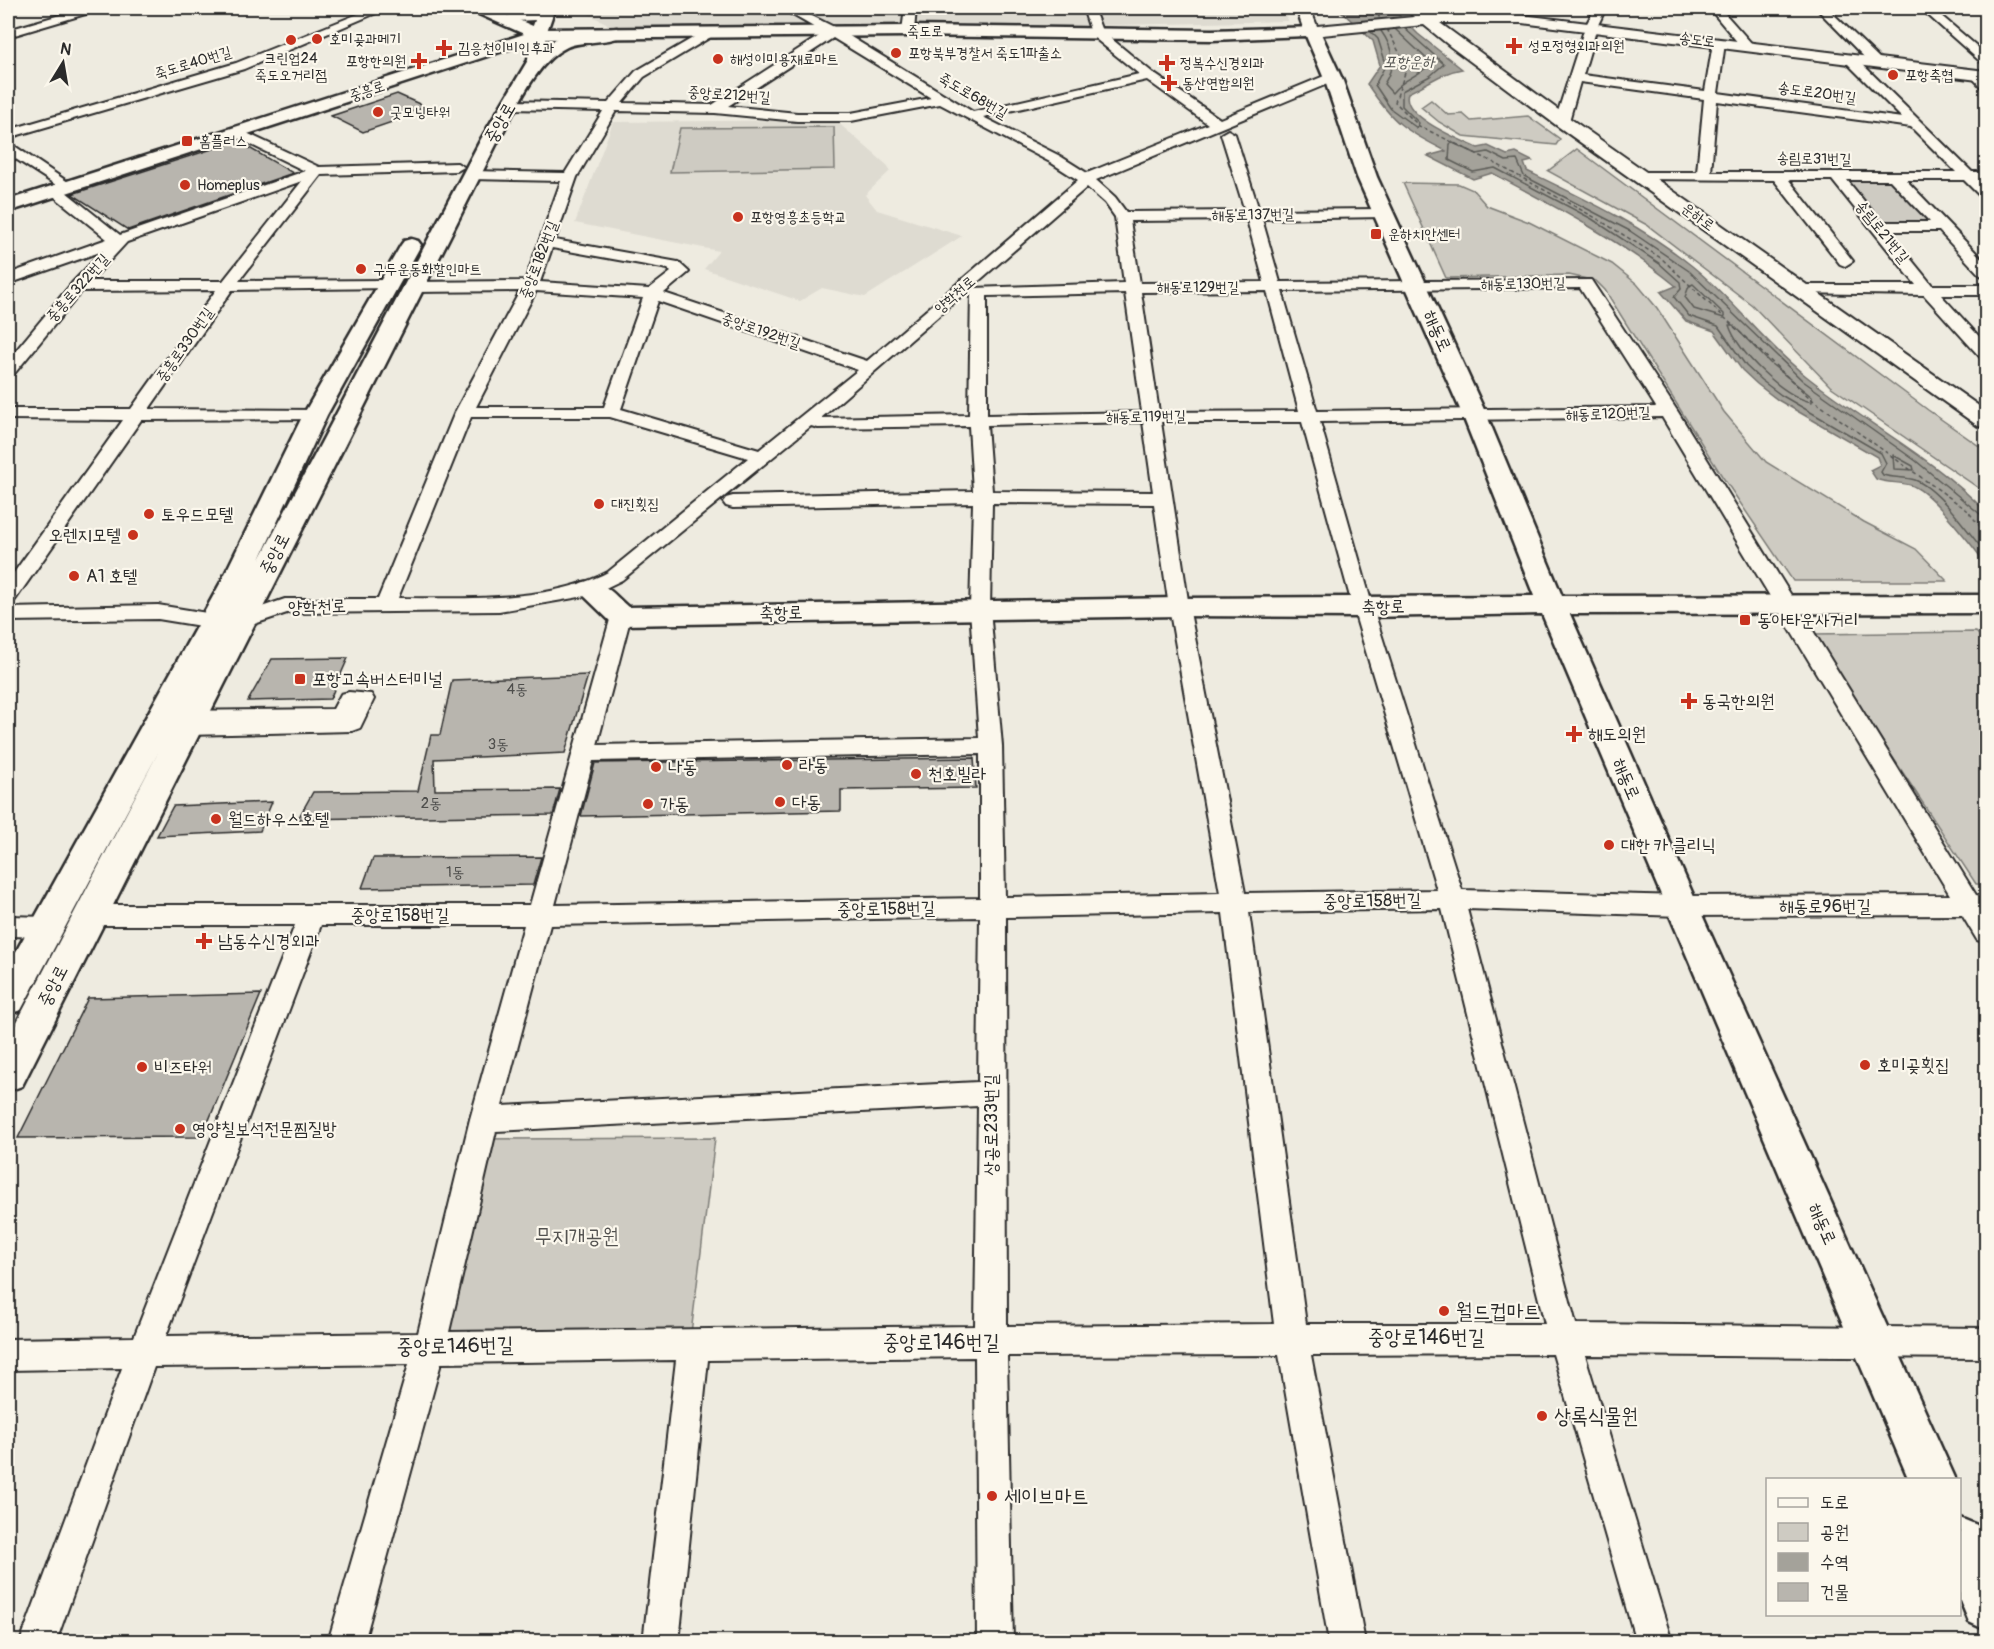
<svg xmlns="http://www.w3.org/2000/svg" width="1994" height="1649" font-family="Pangolin,'Poor Story',sans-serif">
<rect width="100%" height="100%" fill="#eeebe0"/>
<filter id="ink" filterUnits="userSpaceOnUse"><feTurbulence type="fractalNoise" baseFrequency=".0167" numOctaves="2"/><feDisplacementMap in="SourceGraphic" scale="12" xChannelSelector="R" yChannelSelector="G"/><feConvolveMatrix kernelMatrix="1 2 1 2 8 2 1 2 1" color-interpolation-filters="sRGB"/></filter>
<g filter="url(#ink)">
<path fill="#dedbd1" d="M 576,8 L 1283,8 L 1288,21 L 1078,26 L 614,27 Z
M 835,120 L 888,166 L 890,171 L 865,195 L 877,210 L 962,236 L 865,297 L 822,288 L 800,301 L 704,269 L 719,251 L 575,223 L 613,122 Z"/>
<path fill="#cecbc2" stroke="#7c7b76" stroke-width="1.5" d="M 1431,100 L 1448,115 L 1463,114 L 1471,121 L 1528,116 L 1560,139 L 1556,145 L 1463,136 L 1439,122 L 1421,107 Z
M 834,127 L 835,169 L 670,172 L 680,128 Z
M 1577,149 L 1928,410 L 1986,451 L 1986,493 L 1830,386 L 1752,305 L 1647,225 L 1548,171 Z
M 1841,178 L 1892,178 L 1935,225 L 1882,224 Z
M 1403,183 L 1459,184 L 1473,190 L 1487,206 L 1529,222 L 1612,264 L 1637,284 L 1657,308 L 1724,412 L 1766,462 L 1864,522 L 1916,549 L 1947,581 L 1793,581 L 1722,476 L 1605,290 L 1596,281 L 1569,275 L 1446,278 Z
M 1976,632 L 1986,642 L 1986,884 L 1976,884 L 1812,634 Z
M 715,1138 L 691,1333 L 430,1335 L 471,1139 Z"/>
<path fill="#a4a29a" stroke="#74726e" stroke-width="1.5" d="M 1330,8 L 1392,8 L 1418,34 L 1462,69 C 1442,72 1426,85 1408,93 C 1400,116 1461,140 1478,148 L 1488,146 L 1507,155 L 1516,153 L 1532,161 L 1524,163 L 1527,171 C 1583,198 1643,226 1692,266 C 1733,299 1764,343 1806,376 C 1865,423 1933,457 1986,512 L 1986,564 C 1972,545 1936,499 1917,488 C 1904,480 1890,485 1876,479 L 1870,470 L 1880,465 L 1877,457 L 1778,400 L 1757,384 L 1742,370 L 1714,331 L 1686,321 L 1661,292 L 1676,286 C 1620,240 1556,207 1492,173 L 1473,179 L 1428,156 L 1446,151 C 1404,130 1393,123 1367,84 L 1380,65 L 1373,41 L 1342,12 Z"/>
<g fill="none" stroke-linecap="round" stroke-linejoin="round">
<path stroke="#5b5b57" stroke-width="1.5" d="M 1381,31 C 1394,49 1396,65 1384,84 L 1392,93 C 1404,77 1419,77 1431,63 L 1395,29
M 1371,32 L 1378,39 L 1386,64 L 1375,85 L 1391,109 L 1417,128 L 1419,123 L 1402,106 L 1402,91 L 1430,76 L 1444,64 L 1404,28
M 1693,284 L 1724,314 L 1724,318 L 1694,309 L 1685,297 L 1689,286 Z
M 1729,325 L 1733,325 L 1770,363 L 1812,397 L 1812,402 C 1784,397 1737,352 1729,325 Z
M 1893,455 L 1913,466 L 1914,470 L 1894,469 Z
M 1986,516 L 1980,514 L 1916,461 L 1803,381 L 1689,271 L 1630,231 L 1524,176 L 1517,160 L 1506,161 L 1488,152 L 1477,154 L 1453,143 L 1450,144 L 1449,160 L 1473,172 L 1495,168 L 1592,219 L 1660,264 L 1680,282 L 1681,289 L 1674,297 L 1689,316 L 1718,326 L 1746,366 L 1761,380 L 1781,395 L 1881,453 L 1886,463 L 1881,472 L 1883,475 C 1893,478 1905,477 1915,480 C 1939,489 1970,534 1986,554"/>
<path stroke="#555552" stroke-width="1.5" stroke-dasharray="4 3" stroke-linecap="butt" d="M 1374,8 L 1381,20
M 1387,29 L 1407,67 L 1395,102 L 1419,126 L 1487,159 L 1596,218 L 1661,258 L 1810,398 L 1967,510 L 1986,534"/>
</g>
<path fill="#b8b5ae" stroke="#2b2b2b" stroke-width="1.5" d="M 397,94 L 426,107 L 392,118 L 395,121 L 363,132 L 331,116 Z
M 237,141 L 293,173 L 128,230 L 72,194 Z
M 348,658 L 330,699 L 248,701 L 272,659 Z
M 588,675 L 565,753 L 434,759 L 435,790 L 560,789 L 553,815 L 298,819 L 313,792 L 418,791 L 431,735 L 440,735 L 452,680 Z
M 974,758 L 976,788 L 841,790 L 841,811 L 581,816 L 595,763 Z
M 272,802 L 260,831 L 157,836 L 173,806 Z
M 541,857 L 533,885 L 362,888 L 373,858 Z
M 261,994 L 202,1137 L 18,1138 L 88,998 Z"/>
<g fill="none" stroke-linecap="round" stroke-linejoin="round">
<g stroke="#2b2b2b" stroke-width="4">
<path id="minor" d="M 84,8 L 101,8 L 99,10 L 8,37 L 8,30 Z
M 373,8 L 388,8 L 244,69 L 8,138 L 8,130 L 236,63 Z
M 783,8 L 796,8 L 838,29 L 973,112 L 1139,74 L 1092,36 L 1083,8 L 1093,8 L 1102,31 L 1153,73 L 1220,119 L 1329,74 L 1337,74 L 1339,77 L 1337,80 L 1096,180 L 1115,197 L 1126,212 L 1245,211 L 1221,134 L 1228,130 L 1235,134 L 1259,210 L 1384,209 L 1391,213 L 1384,217 L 1262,219 L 1280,282 L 1591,280 L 1678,412 L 1976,895 L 1986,897 L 1986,943 L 1977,940 L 1962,915 L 1681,916 L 1467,909 L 1576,1324 L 1986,1328 L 1986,1358 L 1585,1355 L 1672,1642 L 1636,1642 L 1553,1354 L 1311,1355 L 1365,1642 L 1329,1642 L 1279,1355 L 1007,1356 L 1013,1642 L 977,1642 L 975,1357 L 708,1360 L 679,1642 L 643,1642 L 676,1360 L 441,1363 L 364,1642 L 328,1642 L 409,1364 L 154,1367 L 56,1642 L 20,1642 L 122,1368 L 8,1370 L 8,1339 L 134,1337 L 295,925 L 91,925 L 82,922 L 78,915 L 82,908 L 91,905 L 530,905 L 611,616 L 614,611 L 621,609 L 628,611 L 631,616 L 597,745 L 979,738 L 970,609 L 973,503 L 733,508 L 726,506 L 723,502 L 726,498 L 733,496 L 973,491 L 969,426 L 818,428 L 811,426 L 622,580 L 591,595 L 499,611 L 287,613 L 240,629 L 213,628 L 158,619 L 8,621 L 8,608 L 158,605 L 213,614 L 238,615 L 285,599 L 378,599 L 455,412 L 520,291 L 413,292 L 405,287 L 413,282 L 525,281 L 561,181 L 471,179 L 464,175 L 471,171 L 565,173 L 603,111 L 511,109 L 504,105 L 511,101 L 608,103 L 636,71 L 710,28 L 714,29 L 714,35 L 644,77 L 622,103 L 712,105 L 824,33 L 784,10 ZM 833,38 L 931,98 L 851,113 L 797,113 L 728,106 ZM 1147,80 L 1208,124 L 1087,173 L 1060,156 L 983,117 ZM 940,104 L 1050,162 L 1078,180 L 867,361 L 664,293 L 689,272 L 678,262 L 555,240 L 577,177 L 616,111 L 715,113 L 797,121 L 851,121 ZM 1087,187 L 1105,203 L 1115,217 L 1124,283 L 973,288 L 971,291 L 969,415 L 821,418 ZM 1247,220 L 1264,282 L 1140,283 L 1130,221 ZM 552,248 L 668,269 L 671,272 L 649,289 L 540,282 ZM 1580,288 L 1656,407 L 1317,411 L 1282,291 ZM 536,291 L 643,298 L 604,407 L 476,407 ZM 1267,291 L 1299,411 L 1159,412 L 1141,292 ZM 1125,293 L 1142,412 L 987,415 L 987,296 ZM 658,301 L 858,370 L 759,450 L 621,409 ZM 471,417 L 610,417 L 748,458 L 608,572 C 550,603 463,598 398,598 ZM 1662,417 L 1950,895 L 1681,896 L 1462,890 L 1373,608 L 1320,422 ZM 1143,422 L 1153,492 L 992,491 L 987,425 ZM 1161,422 L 1302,422 L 1353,608 L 1437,890 L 1245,893 L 1189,607 ZM 992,503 L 1154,504 L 1169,607 L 1220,893 L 1005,897 L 1002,746 L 990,609 ZM 980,754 L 980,898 L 555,905 L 593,761 ZM 1442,909 L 1545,1324 L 1306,1324 L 1249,912 ZM 1223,913 L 1274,1324 L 1007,1326 L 1006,917 ZM 980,917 L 978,1082 L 502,1106 L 550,925 ZM 321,925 L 524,925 L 470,1119 L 418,1333 L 166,1336 ZM 978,1106 L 975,1326 L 449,1332 L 496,1131 Z
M 905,8 L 916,8 L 914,31 L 908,35 L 902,31 Z
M 1595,8 L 1606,8 L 1597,27 L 1583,75 L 1705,91 L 1713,43 L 1719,39 L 1725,43 L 1718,93 L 1902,118 L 1847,63 L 1845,60 L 1847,57 L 1855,57 L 1972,172 L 1986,172 L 1986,180 L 1980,180 L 1986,186 L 1986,198 L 1981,197 L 1964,180 L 1906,180 L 1986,263 L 1986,277 L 1980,275 L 1939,231 L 1888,231 L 1932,285 L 1986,285 L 1986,295 L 1941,295 L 1986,344 L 1986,358 L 1980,357 L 1924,295 L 1794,293 L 1792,290 L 1800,285 L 1916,285 L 1832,180 L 1789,180 L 1853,261 L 1845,266 L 1840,264 L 1774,180 L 1636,179 L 1634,176 L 1641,172 L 1697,172 L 1704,99 L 1580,82 L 1569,121 L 1567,124 L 1557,124 L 1555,121 L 1585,27 ZM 1717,101 L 1911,127 L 1956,172 L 1711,172 ZM 1847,180 L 1890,180 L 1930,222 L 1881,222 Z
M 1709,8 L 1720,8 L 1752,44 L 1752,50 L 1744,50 Z
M 1816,8 L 1827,8 L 1881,60 L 1883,63 L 1881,66 L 1873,66 Z
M 1920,8 L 1932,8 L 1986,54 L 1986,64 L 1982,63 Z
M 1976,71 L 1986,78 L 1986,88 L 1981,87 L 1970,75 Z
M 238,129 L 319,167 L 457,163 L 464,167 L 457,171 L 321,175 L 239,281 L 388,280 L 394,282 L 396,285 L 394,288 L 232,290 L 149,409 L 315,410 L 321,411 L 324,415 L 321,419 L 141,420 L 15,600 L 8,601 L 8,581 L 123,420 L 8,419 L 8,409 L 131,409 L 216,290 L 82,291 L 14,374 L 8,375 L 8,360 L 72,283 L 103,251 L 8,284 L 8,274 L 107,239 L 51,194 L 49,191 L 51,188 L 61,188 L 120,235 L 305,171 L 233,136 L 231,133 ZM 302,181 L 223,281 L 91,281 L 127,242 Z
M 8,144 L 13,145 L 68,182 L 61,186 L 56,185 L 8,154 Z
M 349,692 L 371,694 L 374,699 L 360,728 L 352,731 L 186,735 L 178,732 L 175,727 L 167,724 L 164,719 L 167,714 L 175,711 L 333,709 L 341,694 Z
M 8,916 L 47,917 L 56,920 L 60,927 L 56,934 L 47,937 L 8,936 Z"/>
</g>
<g stroke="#2b2b2b" stroke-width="4">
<path id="tertiary" d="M 1296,8 L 1310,8 L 1317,26 L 1414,17 L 1406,8 L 1421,8 L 1431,15 L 1522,15 L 1986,71 L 1986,81 L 1522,23 L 1440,23 L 1568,117 L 1986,411 L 1986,428 L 1978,426 L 1556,125 L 1451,47 L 1424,25 L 1312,36 L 1304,31 Z"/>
</g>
<g stroke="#2b2b2b" stroke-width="5">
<path id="secondary" d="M 470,8 L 490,8 L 540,29 L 908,26 L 1212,30 L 1318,27 L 1343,81 L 1377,177 L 1487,416 L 1562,596 L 1986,595 L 1986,613 L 1570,614 L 1698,906 L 1956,1480 L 1909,1480 L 1542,614 L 1363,617 L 1179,616 L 621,625 L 611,622 L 577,589 L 581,583 C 602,577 613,594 628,607 L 1179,598 L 1534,596 L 1463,416 L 1357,177 L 1325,81 L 1306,36 L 1212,40 L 908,36 L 540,39 L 8,212 L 8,200 L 524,34 L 472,11 Z
M 1960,1518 L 1977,1525 L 1986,1548 L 1986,1630 L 1969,1622 L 1960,1600 Z"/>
</g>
<g stroke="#2b2b2b" stroke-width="5">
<path id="primary" d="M 536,8 L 555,8 L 546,34 L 546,46 L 557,38 L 617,28 L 625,33 C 616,44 581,40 567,47 C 536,61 516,110 499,139 L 22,1086 L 8,1091 L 8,1039 L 159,751 L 21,1010 L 8,1014 L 8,966 L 221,582 L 303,415 L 401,245 L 404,241 L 411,239 L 418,241 L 421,245 L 327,415 L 260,559 L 481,139 L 528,60 L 530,34 L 535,20 L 516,21 L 508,16 L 510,13 L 531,10 Z"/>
</g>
<use href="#minor" fill="#fbf7ec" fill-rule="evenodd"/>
<use href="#tertiary" fill="#fbf7ec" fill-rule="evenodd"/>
<use href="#secondary" fill="#fbf7ec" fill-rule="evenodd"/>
<use href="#primary" fill="#fbf7ec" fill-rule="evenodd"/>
</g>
</g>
<g fill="#c8321e" stroke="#fbf7ec" stroke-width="2">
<circle cx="317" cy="39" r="6"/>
<circle cx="291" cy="40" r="6"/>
<path d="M1511 37h6v6h6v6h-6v6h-6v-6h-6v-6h6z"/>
<path d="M441 39h6v6h6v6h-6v6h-6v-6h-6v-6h6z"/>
<circle cx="896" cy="53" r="6"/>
<circle cx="718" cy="59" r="6"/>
<path d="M416 52h6v6h6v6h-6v6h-6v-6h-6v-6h6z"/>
<path d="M1164 54h6v6h6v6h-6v6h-6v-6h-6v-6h6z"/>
<circle cx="1893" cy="75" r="6"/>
<path d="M1166 74h6v6h6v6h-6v6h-6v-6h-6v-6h6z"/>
<circle cx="378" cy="112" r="6"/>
<rect x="181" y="135" width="12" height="12" rx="3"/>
<circle cx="185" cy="185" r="6"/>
<circle cx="738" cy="217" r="6"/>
<rect x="1370" y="228" width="12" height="12" rx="3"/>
<circle cx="361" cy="269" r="6"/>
<circle cx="599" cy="504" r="6"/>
<circle cx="149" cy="514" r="6"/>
<circle cx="133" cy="535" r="6"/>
<circle cx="74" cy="576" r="6"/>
<rect x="1739" y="614" width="12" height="12" rx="3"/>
<rect x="294" y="673" width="12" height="12" rx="3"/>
<path d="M1686 692h6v6h6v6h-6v6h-6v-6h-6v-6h6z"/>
<path d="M1571 725h6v6h6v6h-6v6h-6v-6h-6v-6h6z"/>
<circle cx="787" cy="765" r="6"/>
<circle cx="656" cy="767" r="6"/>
<circle cx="916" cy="774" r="6"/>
<circle cx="780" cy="802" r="6"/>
<circle cx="648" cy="804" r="6"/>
<circle cx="216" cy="819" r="6"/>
<circle cx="1609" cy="845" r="6"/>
<path d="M201 932h6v6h6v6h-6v6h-6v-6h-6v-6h6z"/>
<circle cx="1865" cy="1065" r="6"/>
<circle cx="142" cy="1067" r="6"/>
<circle cx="180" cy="1129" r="6"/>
<circle cx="1444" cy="1311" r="6"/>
<circle cx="1542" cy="1416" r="6"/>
<circle cx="992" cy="1496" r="6"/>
</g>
<g text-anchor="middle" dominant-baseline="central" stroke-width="4.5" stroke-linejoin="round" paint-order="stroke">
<g font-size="15" fill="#2b2b2b" stroke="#fbf7ec">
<text x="925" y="31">죽도로</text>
<text transform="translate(1697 40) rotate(7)">송도로</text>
<text transform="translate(193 63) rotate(-17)">죽도로40번길</text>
<text transform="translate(367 91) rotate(-18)">중흥로</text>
<text transform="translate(1817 93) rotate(8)">송도로20번길</text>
<text transform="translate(729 95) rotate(4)">중앙로212번길</text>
<text transform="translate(973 96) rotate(30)">죽도로68번길</text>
<text transform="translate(1814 159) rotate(1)">송림로31번길</text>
<text transform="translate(1253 215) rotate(-1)">해동로137번길</text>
<text transform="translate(1698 217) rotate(36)">운하로</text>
<text transform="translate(1882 232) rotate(51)">송림로21번길</text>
<text transform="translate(539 260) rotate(-69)">중앙로182번길</text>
<text transform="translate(1523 284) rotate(-1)">해동로130번길</text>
<text x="1198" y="287">해동로129번길</text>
<text transform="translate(78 288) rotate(-48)">중흥로322번길</text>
<text transform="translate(955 295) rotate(-41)">양학천로</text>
<text transform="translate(761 331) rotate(19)">중앙로192번길</text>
<text transform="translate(185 345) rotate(-55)">중흥로330번길</text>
<text transform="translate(1608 414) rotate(-2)">해동로120번길</text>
<text transform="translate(1146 417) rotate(-1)">해동로119번길</text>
</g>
<g font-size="15" fill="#2b2b2b" stroke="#fbf7ec" text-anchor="start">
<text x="329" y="39">호미곶과메기</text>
<text x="1528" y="46">성모정형외과의원</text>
<text x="458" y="48">김응천이비인후과</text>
<text x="908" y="53">포항북부경찰서 죽도1파출소</text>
<text x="291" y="58" text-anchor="middle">크린업24<tspan x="291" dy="17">죽도오거리점</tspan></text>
<text x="730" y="59">해성이미용재료마트</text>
<text x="406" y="61" text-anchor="end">포항한의원</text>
<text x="1180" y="63">정복수신경외과</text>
<text x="1905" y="75">포항축협</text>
<text x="1182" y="83">동산연합의원</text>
<text x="390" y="112">굿모닝타워</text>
<text x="199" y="141">홈플러스</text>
<text x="197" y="185">Homeplus</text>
<text x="750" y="217">포항영흥초등학교</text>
<text x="1388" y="234">운하치안센터</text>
<text x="373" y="269">구두운동화할인마트</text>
<text x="611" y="504">대진횟집</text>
</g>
<g font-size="15" fill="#4e4e4c">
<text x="517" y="689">4동</text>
<text x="498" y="744">3동</text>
<text x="431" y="803">2동</text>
<text x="455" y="872">1동</text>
</g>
<g font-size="16" font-style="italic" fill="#555552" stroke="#fbf7ec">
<text x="1409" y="62">포항운하</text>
</g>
<g font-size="18" fill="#2b2b2b" stroke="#fbf7ec">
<text transform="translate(500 123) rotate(-60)">중앙로</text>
<text transform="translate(1437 331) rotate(66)">해동로</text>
<text transform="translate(275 554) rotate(-63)">중앙로</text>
<text transform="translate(317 607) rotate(-2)">양학천로</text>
<text transform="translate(1383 607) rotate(-1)">축항로</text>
<text transform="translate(781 613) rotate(-1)">축항로</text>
<text transform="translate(1626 779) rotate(67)">해동로</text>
<text transform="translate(1372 901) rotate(-1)">중앙로158번길</text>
<text x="1825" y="906">해동로96번길</text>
<text transform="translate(886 909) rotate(-1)">중앙로158번길</text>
<text x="400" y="915">중앙로158번길</text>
<text transform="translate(53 986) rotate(-63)">중앙로</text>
<text transform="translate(991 1125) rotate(-90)">상공로233번길</text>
<text transform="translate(1822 1224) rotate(66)">해동로</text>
</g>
<g font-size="18" fill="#2b2b2b" stroke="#fbf7ec" text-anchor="start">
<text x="161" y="514">토우드모텔</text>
<text x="121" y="535" text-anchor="end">오렌지모텔</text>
<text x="86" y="576">A1 호텔</text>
<text x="1757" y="620">동아타운사거리</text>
<text x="312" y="679">포항고속버스터미널</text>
<text x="1702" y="701">동국한의원</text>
<text x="1588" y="734">해도의원</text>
<text x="799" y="765">라동</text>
<text x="668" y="767">나동</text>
<text x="928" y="774">천호빌라</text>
<text x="792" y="802">다동</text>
<text x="660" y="804">가동</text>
<text x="228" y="819">월드하우스호텔</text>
<text x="1621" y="845">대한 카 클리닉</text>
<text x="218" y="941">남동수신경외과</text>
<text x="1877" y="1065">호미곶횟집</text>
<text x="154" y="1067">비즈타워</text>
<text x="192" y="1129">영양칠보석전문찜질방</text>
</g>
<g font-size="21" fill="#545351" stroke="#fbf7ec">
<text x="577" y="1236">무지개공원</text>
</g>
<g font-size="21" fill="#2b2b2b" stroke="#fbf7ec" text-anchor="start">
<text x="1456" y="1311">월드컵마트</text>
<text x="1554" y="1416">상록식물원</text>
<text x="1004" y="1496">세이브마트</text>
</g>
<g font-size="21" fill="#2b2b2b" stroke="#fbf7ec">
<text x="1426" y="1337">중앙로146번길</text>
<text x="941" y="1342">중앙로146번길</text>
<text transform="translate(455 1346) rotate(-1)">중앙로146번길</text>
</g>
</g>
<rect width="1994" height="1649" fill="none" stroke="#fbf7ec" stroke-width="30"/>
<rect x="15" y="15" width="1964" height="1619" fill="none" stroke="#2b2b2b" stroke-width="2" filter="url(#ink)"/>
<rect x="1766" y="1478" width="195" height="138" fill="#fbf7ec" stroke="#a8a59f" stroke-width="1.5"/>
<rect x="1778" y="1498" width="30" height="9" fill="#fbf7ec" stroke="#a8a59f" stroke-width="1.5"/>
<text x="1820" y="1508" font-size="18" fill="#2b2b2b">도로</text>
<rect x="1778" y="1523" width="30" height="18" fill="#cecbc2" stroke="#a8a59f" stroke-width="1.5"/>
<text x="1820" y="1538" font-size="18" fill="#2b2b2b">공원</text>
<rect x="1778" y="1553" width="30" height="18" fill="#a4a29a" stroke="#a8a59f" stroke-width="1.5"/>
<text x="1820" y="1568" font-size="18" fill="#2b2b2b">수역</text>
<rect x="1778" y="1583" width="30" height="18" fill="#b8b5ae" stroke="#a8a59f" stroke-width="1.5"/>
<text x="1820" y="1598" font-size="18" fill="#2b2b2b">건물</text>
<g transform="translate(63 63) rotate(11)" stroke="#fbf7ec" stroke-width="4.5" paint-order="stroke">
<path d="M0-4.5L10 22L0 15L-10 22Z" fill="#2b2b2b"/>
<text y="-9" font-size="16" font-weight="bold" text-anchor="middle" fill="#2b2b2b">N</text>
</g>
</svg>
